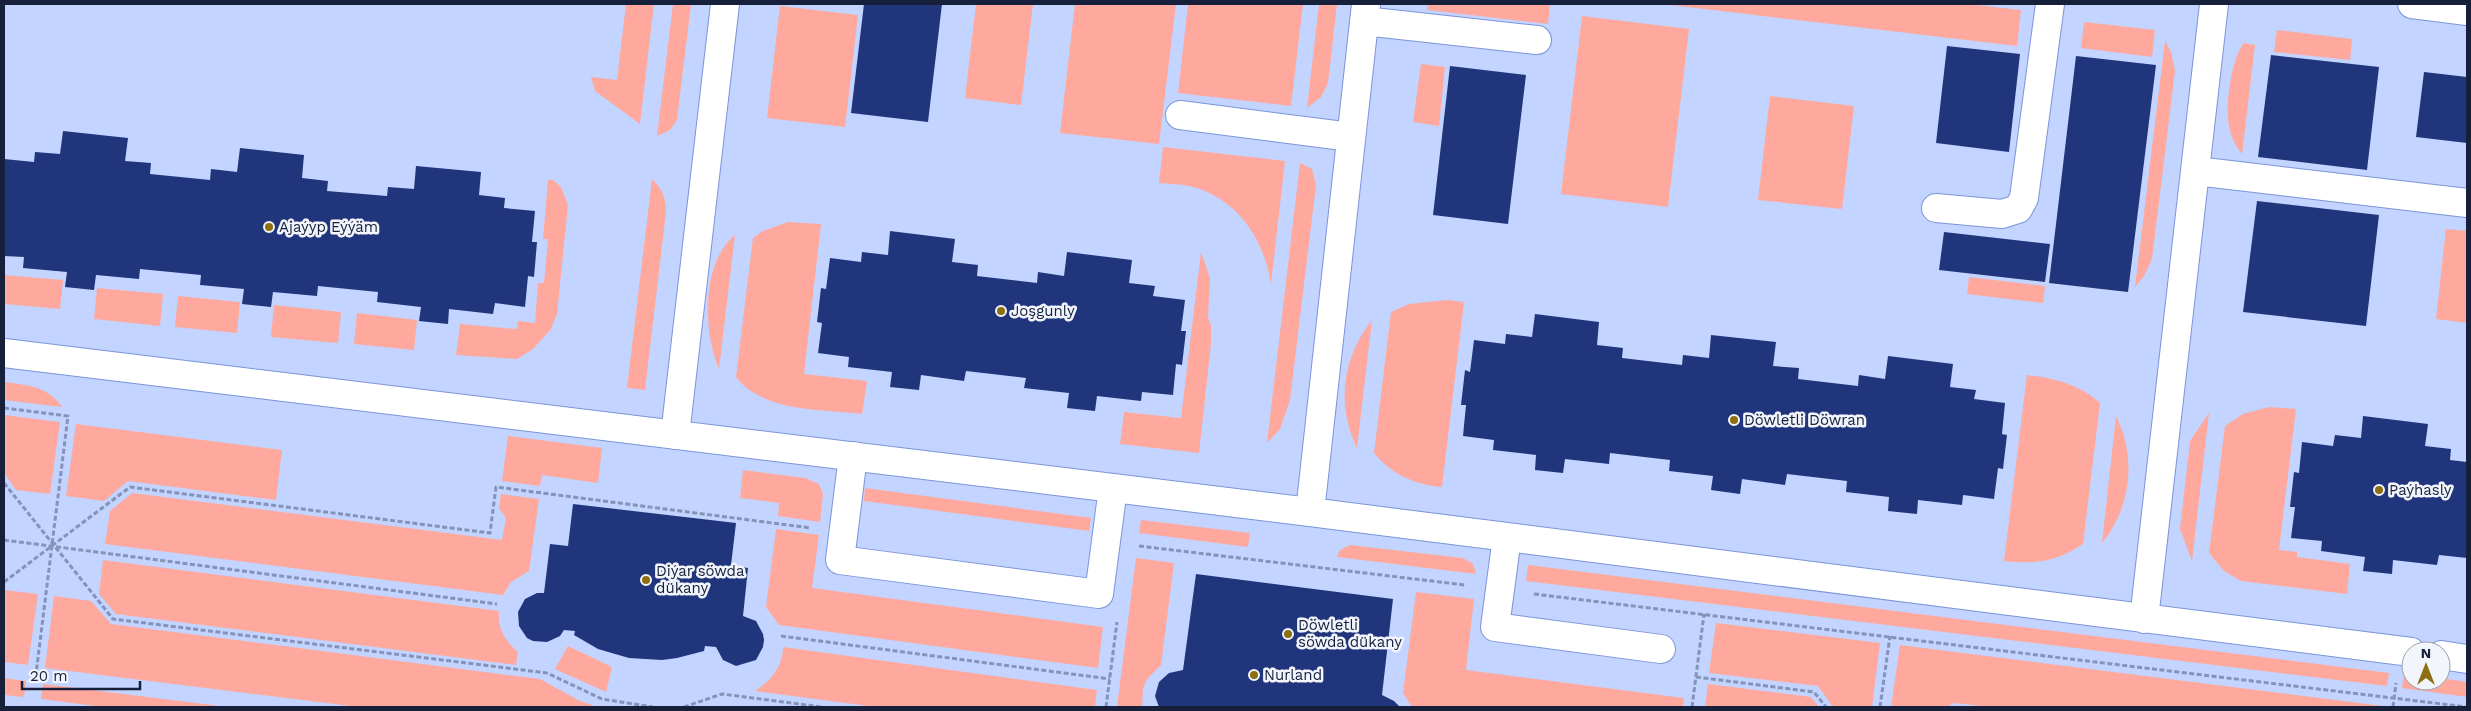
<svg xmlns="http://www.w3.org/2000/svg" width="2471" height="711" font-family="'Work Sans',sans-serif">
<rect width="100%" height="100%" fill="#c2d4ff"/>
<path fill="#ffa99e" d="M 626,4 L 654,4 L 640,124 L 595,91 L 591,77 L 617,80 Z
M 673,4 L 691,4 L 677,120 L 670,130 L 657,136 Z
M 976,4 L 1033,4 L 1021,105 L 965,98 Z
M 1075,4 L 1176,4 L 1159,144 L 1060,133 Z
M 1188,4 L 1303,4 L 1291,106 L 1178,93 Z
M 1319,4 L 1337,4 L 1328,83 L 1321,97 L 1307,108 Z
M 1428,4 L 1550,4 L 1548,24 L 1427,10 Z
M 1662,4 L 1967,4 L 2021,10 L 2017,46 Z
M 780,6 L 858,15 L 845,127 L 767,118 Z
M 1582,16 L 1689,29 L 1668,207 L 1561,194 Z
M 2084,22 L 2155,30 L 2152,57 L 2081,48 Z
M 2277,30 L 2352,39 L 2350,60 L 2274,52 Z
M 2165,41 L 2171,52 L 2175,71 L 2152,259 L 2144,276 L 2135,287 Z
M 2244,43 L 2255,45 L 2242,154 C 2235,145 2231,137 2229,126 C 2225,107 2231,58 2244,43 Z
M 1421,64 L 1445,67 L 1439,126 L 1413,122 Z
M 1770,96 L 1854,106 L 1842,209 L 1758,200 Z
M 1163,147 L 1285,161 L 1271,284 C 1264,239 1237,197 1189,186 C 1180,184 1169,184 1159,183 Z
M 1300,163 L 1312,169 L 1316,185 L 1290,400 L 1280,429 L 1267,443 Z
M 652,179 C 662,189 666,197 666,212 L 645,390 L 627,388 Z
M 548,180 L 553,180 L 561,187 L 568,205 L 557,314 L 551,329 L 533,349 L 517,359 L 456,355 L 460,324 L 517,329 L 518,321 L 535,323 L 538,283 L 544,283 L 548,239 L 543,239 Z
M 788,222 L 821,224 L 804,374 L 867,381 L 862,414 C 822,409 764,413 736,377 L 753,238 L 763,231 Z
M 2446,229 L 2467,231 L 2467,323 L 2436,319 Z
M 735,235 L 719,369 C 703,333 701,262 735,235 Z
M 1201,252 L 1210,278 L 1208,317 L 1211,326 L 1211,344 L 1199,453 L 1120,444 L 1124,412 L 1181,418 Z
M 4,275 L 63,280 L 60,309 L 4,304 Z
M 1969,277 L 2045,286 L 2043,303 L 1967,294 Z
M 97,288 L 163,294 L 160,326 L 94,319 Z
M 178,296 L 240,302 L 237,333 L 175,327 Z
M 1447,300 L 1464,302 L 1442,487 C 1415,485 1391,474 1374,453 L 1391,312 L 1409,304 Z
M 274,305 L 341,312 L 338,343 L 271,337 Z
M 357,313 L 417,320 L 414,350 L 354,344 Z
M 1372,320 L 1357,448 C 1336,405 1342,358 1372,320 Z
M 2027,375 C 2053,378 2079,384 2100,403 L 2083,544 C 2058,561 2034,565 2004,561 Z
M 4,382 C 27,385 48,386 62,407 L 4,400 Z
M 2269,407 L 2296,409 L 2279,550 L 2297,552 L 2297,557 L 2350,564 L 2347,594 L 2241,581 L 2224,571 L 2209,553 L 2225,426 L 2243,414 Z
M 2209,413 L 2192,561 L 2180,529 L 2190,441 Z
M 4,415 L 60,422 L 50,494 L 16,490 L 4,473 Z
M 2116,416 C 2137,457 2131,508 2102,543 Z
M 76,424 L 282,450 L 276,500 L 128,481 L 104,501 L 66,496 Z
M 508,436 L 602,448 L 598,483 L 542,475 L 540,486 L 502,481 Z
M 743,470 L 805,478 L 819,484 L 823,494 L 820,522 L 778,516 L 779,503 L 740,498 Z
M 865,488 L 1091,518 L 1089,531 L 864,501 Z
M 132,493 L 502,540 L 506,518 L 499,508 L 501,494 L 539,499 L 529,571 L 511,582 L 503,595 L 105,544 L 110,511 Z
M 1141,520 L 1250,533 L 1248,547 L 1139,533 Z
M 776,529 L 819,535 L 812,588 L 1103,627 L 1098,668 L 779,625 L 766,607 Z
M 1350,545 L 1463,558 L 1473,564 L 1476,574 L 1337,557 L 1340,550 Z
M 1136,558 L 1174,563 L 1161,665 L 1147,679 L 1143,688 L 1142,707 L 1117,707 Z
M 103,560 L 499,611 C 497,628 505,641 518,652 L 516,665 L 116,614 L 99,594 Z
M 1528,565 L 2389,673 L 2387,686 L 1526,581 Z
M 4,590 L 38,594 L 28,665 L 4,662 Z
M 1416,592 L 1474,599 L 1466,670 L 1684,698 L 1683,707 L 1412,707 L 1403,693 Z
M 54,596 L 91,601 L 111,624 L 540,679 L 578,700 L 597,707 L 359,707 L 45,668 Z
M 1716,623 L 1880,643 L 1872,707 L 1833,707 L 1818,686 L 1709,673 Z
M 1900,645 L 2383,706 L 1991,707 L 1953,703 L 1947,707 L 1891,707 Z
M 568,646 L 612,667 L 606,692 L 555,669 Z
M 783,647 L 1097,690 L 1095,707 L 876,707 L 755,691 C 770,681 783,667 783,647 Z
M 2404,673 L 2411,674 L 2411,681 L 2441,681 L 2441,678 L 2467,682 L 2467,697 L 2402,688 Z
M 4,678 L 26,681 L 24,697 L 4,695 Z
M 43,684 L 228,707 L 103,707 L 41,699 Z
M 1708,684 L 1811,697 L 1819,707 L 1705,707 Z"/>
<path fill="#21357c" d="M 864,4 L 942,4 L 928,122 L 851,113 Z
M 1947,46 L 2020,54 L 2009,152 L 1936,143 Z
M 2271,55 L 2379,67 L 2367,170 L 2258,157 Z
M 2076,56 L 2156,65 L 2128,292 L 2049,283 Z
M 1450,66 L 1526,75 L 1508,224 L 1433,215 Z
M 2424,72 L 2467,77 L 2467,143 L 2416,137 Z
M 63,131 L 128,138 L 125,161 L 151,163 L 150,174 L 210,180 L 211,169 L 237,172 L 240,148 L 304,155 L 302,178 L 328,181 L 327,191 L 387,196 L 388,187 L 414,189 L 416,166 L 481,172 L 479,195 L 505,198 L 504,208 L 535,211 L 532,242 L 537,242 L 534,277 L 528,276 L 525,307 L 495,303 L 493,314 L 449,309 L 448,324 L 419,321 L 421,307 L 377,302 L 378,292 L 318,286 L 317,296 L 273,292 L 271,307 L 242,304 L 244,289 L 200,285 L 201,275 L 140,269 L 139,279 L 96,275 L 94,290 L 65,287 L 67,272 L 23,268 L 24,257 L 4,256 L 4,159 L 34,162 L 35,152 L 60,154 Z
M 2257,201 L 2379,215 L 2366,326 L 2243,312 Z
M 890,231 L 955,239 L 952,262 L 978,265 L 977,276 L 1037,283 L 1038,272 L 1064,276 L 1067,252 L 1132,260 L 1129,283 L 1155,286 L 1153,296 L 1185,300 L 1181,331 L 1186,331 L 1182,365 L 1176,364 L 1173,395 L 1142,392 L 1141,401 L 1097,396 L 1095,411 L 1067,408 L 1069,393 L 1024,388 L 1026,378 L 966,371 L 964,381 L 921,375 L 919,390 L 890,387 L 892,372 L 848,367 L 849,357 L 818,353 L 822,323 L 817,322 L 821,288 L 826,289 L 830,258 L 861,262 L 862,252 L 888,255 Z
M 1944,232 L 2050,244 L 2045,282 L 1939,270 Z
M 1535,314 L 1599,322 L 1597,345 L 1623,348 L 1622,358 L 1682,365 L 1683,355 L 1709,358 L 1711,335 L 1776,342 L 1773,366 L 1799,368 L 1798,379 L 1858,386 L 1859,375 L 1885,379 L 1888,356 L 1953,364 L 1950,387 L 1976,390 L 1974,399 L 2005,403 L 2002,434 L 2007,435 L 2003,469 L 1998,468 L 1994,499 L 1963,495 L 1962,505 L 1918,500 L 1917,514 L 1888,511 L 1889,497 L 1846,492 L 1847,481 L 1787,474 L 1785,485 L 1742,479 L 1740,494 L 1711,490 L 1713,476 L 1669,471 L 1670,460 L 1610,453 L 1609,464 L 1565,459 L 1563,473 L 1535,470 L 1536,455 L 1493,450 L 1494,440 L 1463,436 L 1466,405 L 1461,405 L 1465,370 L 1470,372 L 1474,340 L 1505,344 L 1506,334 L 1532,337 Z
M 2363,416 L 2428,424 L 2425,446 L 2451,449 L 2450,460 L 2467,462 L 2467,558 L 2439,555 L 2437,565 L 2393,560 L 2392,574 L 2363,571 L 2365,557 L 2321,551 L 2322,541 L 2291,538 L 2295,507 L 2290,507 L 2294,472 L 2299,473 L 2302,442 L 2333,446 L 2335,435 L 2361,438 Z
M 573,504 L 736,523 L 731,565 L 748,568 L 743,616 L 756,621 L 763,634 L 764,640 L 763,647 L 756,660 L 736,666 L 723,660 L 716,647 L 705,646 L 704,651 L 677,658 L 662,660 L 629,658 L 598,649 L 574,635 L 575,631 L 564,630 L 560,636 L 547,642 L 533,641 L 527,638 L 519,626 L 518,612 L 525,599 L 537,593 L 544,593 L 550,544 L 568,546 Z
M 1196,574 L 1393,599 L 1382,695 L 1394,701 L 1400,707 L 1159,707 L 1155,696 L 1159,682 L 1169,673 L 1183,670 Z"/>
<g fill="none" stroke-linecap="round" stroke-linejoin="round">
<g stroke="#7c95d9" stroke-width="30">
<path id="minor" d="M 2412,4 L 2467,11
M 1364,21 L 1537,40
M 1180,115 L 1351,137
M 2196,171 L 2467,203
M 1936,208 L 2002,214 L 2018,209 L 2024,198 L 2050,4
M 4,353 L 1310,512 L 2411,652
M 675,435 L 725,4
M 853,456 L 840,560 L 1099,594 L 1113,488
M 1310,512 L 1366,4
M 1507,537 L 1495,627 L 1661,649
M 2144,619 L 2214,4
M 2441,655 L 2467,659"/>
</g>
<path stroke="#8493b8" stroke-width="3" stroke-dasharray="5 2.5" stroke-linecap="butt" d="M 4,408 L 68,416 L 36,674
M 4,483 L 113,619 L 547,673 L 602,699 L 653,707
M 4,540 L 497,604
M 1139,546 L 1465,585
M 4,582 L 130,487 L 490,533 L 496,487 L 811,528
M 1534,594 L 2467,707
M 781,636 L 1110,679
M 1696,677 L 1814,692 L 1826,707
M 684,707 L 722,694 L 822,707
M 1106,707 L 1117,622
M 1692,707 L 1704,614
M 1880,707 L 1890,636
M 2393,707 L 2396,683"/>
<use href="#minor" stroke="#fff" stroke-width="28"/>
</g>
<g fill="#8d6e10" stroke="#f2f5fc" stroke-width="2">
<circle cx="269" cy="227" r="5"/>
<circle cx="1001" cy="311" r="5"/>
<circle cx="1734" cy="420" r="5"/>
<circle cx="2379" cy="490" r="5"/>
<circle cx="646" cy="580" r="5"/>
<circle cx="1288" cy="634" r="5"/>
<circle cx="1254" cy="675" r="5"/>
</g>
<g text-anchor="middle" dominant-baseline="central" stroke-width="5" stroke-linejoin="round" paint-order="stroke">
<g font-size="15" fill="#17203b" stroke="#f2f5fc" text-anchor="start">
<text x="279" y="227">Ajaýyp Eýýäm</text>
<text x="1011" y="311">Joşgunly</text>
<text x="1744" y="420">Döwletli Döwran</text>
<text x="2389" y="490">Paýhasly</text>
<text x="656" y="571">Diýar söwda<tspan x="656" dy="17">dükany</tspan></text>
<text x="1298" y="625">Döwletli<tspan x="1298" dy="17">söwda dükany</tspan></text>
<text x="1264" y="675">Nurland</text>
</g>
</g>
<rect width="2471" height="711" fill="none" stroke="#17203b" stroke-width="10"/>
<g transform="translate(2426 666)"><circle r="24" fill="#f2f5fc" stroke="#9aa0af"/>
<path d="M0-4L9 19L0 12L-9 19Z" fill="#8d6e10"/>
<text y="-8" font-size="14" font-weight="bold" text-anchor="middle" fill="#17203b">N</text>
</g>
<path d="M22 681v8h118v-8" fill="none" stroke="#17203b" stroke-width="2.5"/>
<text x="30" y="681" font-size="15" fill="#17203b" stroke="#f2f5fc" stroke-width="4" paint-order="stroke">20 m</text>
</svg>
